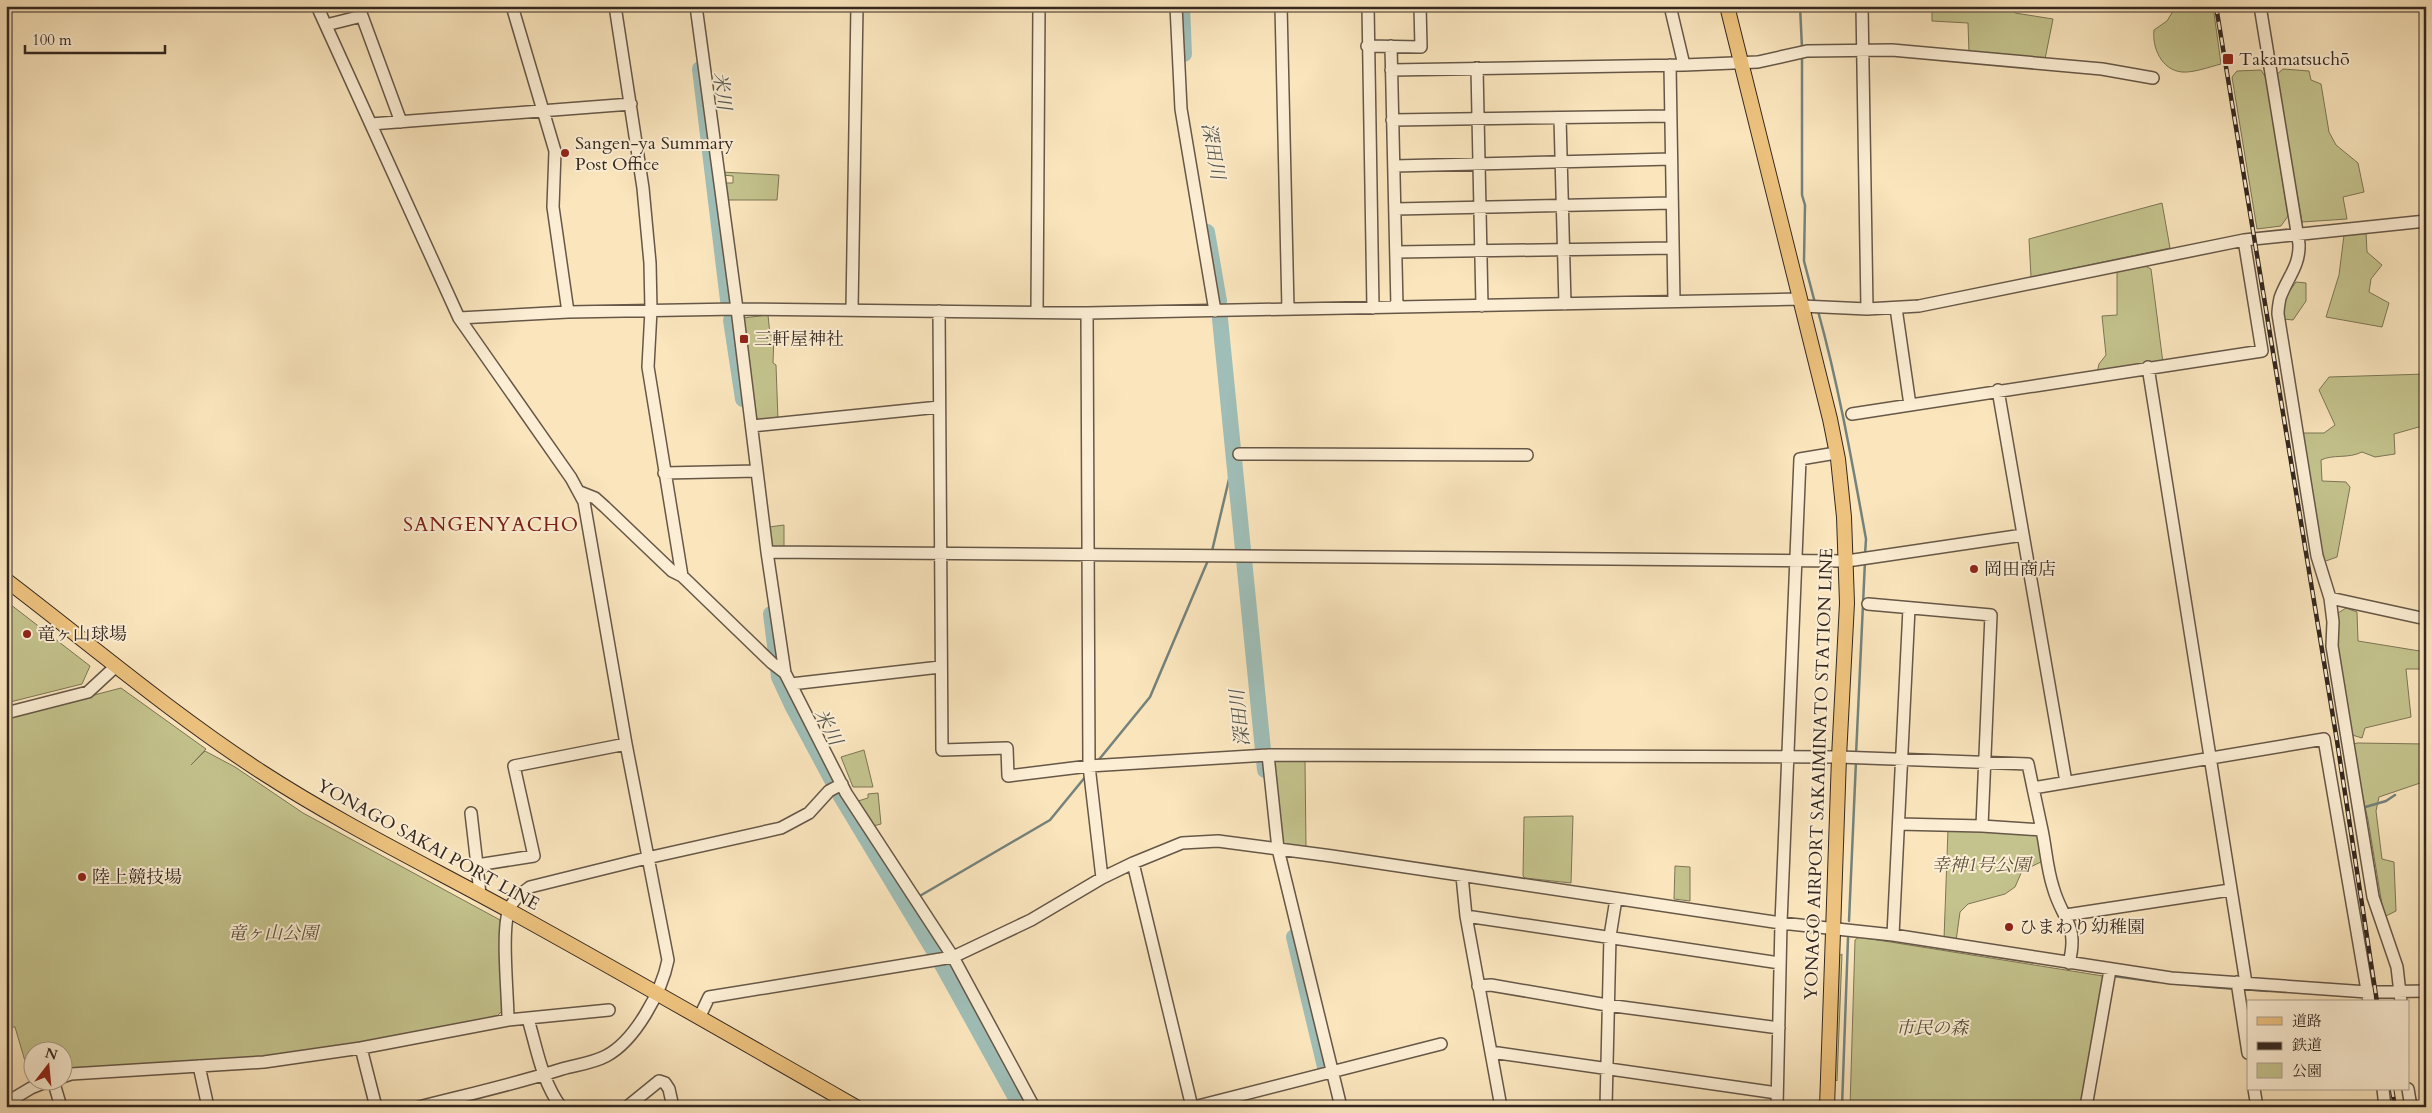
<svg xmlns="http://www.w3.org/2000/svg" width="2432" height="1113" font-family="Cardo,'Noto Serif JP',serif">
<rect width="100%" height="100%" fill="#fae5bd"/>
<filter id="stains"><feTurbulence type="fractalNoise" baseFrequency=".004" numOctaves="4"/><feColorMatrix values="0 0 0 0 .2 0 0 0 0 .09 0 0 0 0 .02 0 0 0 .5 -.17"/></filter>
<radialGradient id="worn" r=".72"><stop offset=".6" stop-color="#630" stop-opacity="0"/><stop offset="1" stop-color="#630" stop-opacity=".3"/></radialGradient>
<path fill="#c4c38d" stroke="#7c7656" d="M 1932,6 L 2011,6 L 2015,13 L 2053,19 L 2045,59 L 1969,53 L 1968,23 L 1932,21 Z
M 2176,6 L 2213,6 L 2221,64 C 2209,67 2193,73 2182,72 C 2161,70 2152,47 2154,30 L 2167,21 Z
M 2283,69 L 2309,71 L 2311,80 L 2321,84 L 2329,132 L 2336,145 L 2358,163 L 2364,192 L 2343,197 L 2347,219 L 2302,222 L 2276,75 Z
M 2261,70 L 2266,78 L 2288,216 L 2281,226 L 2257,229 L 2232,77 L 2237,71 Z
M 721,172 L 779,175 L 777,200 L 726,200 L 723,183 L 733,183 L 733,176 L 722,175 Z
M 2162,203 L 2170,248 L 2031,277 L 2029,239 Z
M 2366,232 L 2367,252 L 2382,265 L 2371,279 L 2369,292 L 2389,303 L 2382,327 L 2326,317 L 2339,275 L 2344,235 Z
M 2145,266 L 2151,269 L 2163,363 L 2097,373 L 2099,364 L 2106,355 L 2102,316 L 2117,315 L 2117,271 Z
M 2296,282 L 2306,283 L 2306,301 L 2293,320 L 2283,319 L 2283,300 Z
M 768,315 L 770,335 L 774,335 L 773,363 L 776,365 L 778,420 L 757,422 L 743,343 L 743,318 Z
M 2426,374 L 2426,425 L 2394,434 L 2395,454 L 2375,457 L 2362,452 C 2348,459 2333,454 2321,460 L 2322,481 L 2346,482 L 2350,487 L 2337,557 L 2323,562 L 2302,433 L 2324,433 L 2335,425 L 2319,390 L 2329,377 Z
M 784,525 L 784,549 L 771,548 L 769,527 Z
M 6,601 L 90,666 L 82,684 L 6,703 Z
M 2346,608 L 2357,612 L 2358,641 L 2426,652 L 2426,669 L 2406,669 L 2411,717 L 2365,728 L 2362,738 L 2349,734 L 2337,647 L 2338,613 Z
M 121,688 L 206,749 L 191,765 L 205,751 L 235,767 L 303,813 L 500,920 L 503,1010 L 496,1017 L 362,1043 L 255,1058 L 63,1074 L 62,1050 L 32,1050 L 32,1080 L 45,1081 L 32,1085 L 15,1027 L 6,1027 L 6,718 Z
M 2357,743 L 2426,744 L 2426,781 L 2379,797 L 2376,811 L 2382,859 L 2394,862 L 2396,911 L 2384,917 L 2368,820 L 2351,745 Z
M 864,750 L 873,787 L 853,787 L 841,757 Z
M 1273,759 L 1305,760 L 1306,847 L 1280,844 Z
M 878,793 L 881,824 L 873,826 L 858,801 L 868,798 L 868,794 Z
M 1573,816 L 1571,883 L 1525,878 L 1523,876 L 1524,817 Z
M 1948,829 L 2036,832 L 2041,836 L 2045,860 L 2022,871 L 2015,887 L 2005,894 L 1968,904 L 1960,912 L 1956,941 L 1944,939 Z
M 1675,866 L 1690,867 L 1690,901 L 1674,899 Z
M 1859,937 L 2103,976 L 2104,979 L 2083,1107 L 1850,1107 L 1855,940 Z
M 1842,954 L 1837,1081 L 1833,1077 L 1839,956 Z"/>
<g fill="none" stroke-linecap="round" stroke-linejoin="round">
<path stroke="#74827b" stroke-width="2.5" d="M 1800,6 L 1802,48
M 1802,56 L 1802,195 L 1805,205 L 1804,261 L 1815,303
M 1818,311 C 1839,387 1852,462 1866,539 L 1865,555
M 1212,551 L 1235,454
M 1856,755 L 1865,561
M 1097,762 L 1150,697 L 1209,558
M 2362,808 L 2386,801 L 2395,795
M 918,897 L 1050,820 L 1086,776
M 1849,921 L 1856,761
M 2113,976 L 2158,982
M 2199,986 L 2236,989
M 2241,989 L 2268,991
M 1842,1107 L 1848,938"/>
<path stroke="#9fbeb7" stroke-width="16" d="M 1182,6 L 1184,54
M 700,69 L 728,300
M 1207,232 L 1219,301
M 1220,319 L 1265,770
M 731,320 L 743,399
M 771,614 L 779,677 L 793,707 L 839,793 L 939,959 L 1021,1107
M 1294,937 L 1326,1071"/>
<g stroke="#665747" stroke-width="14">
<path id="minor" d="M 317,6 L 459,318 L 571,478 L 584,502 L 626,744 L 668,960 C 662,991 635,1041 606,1056 C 593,1063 576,1065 562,1069 C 515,1084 466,1095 419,1107
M 512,6 L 555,151 L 553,207 L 568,312
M 615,6 L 643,188 L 650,263 L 651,310 L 648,367 L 682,576
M 696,6 L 737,309 L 767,552 L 785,673
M 1176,6 L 1181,109 L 1215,311
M 1281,6 L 1288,309
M 1368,6 L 1373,308
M 1862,6 L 1867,309
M 2260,6 L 2299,244 C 2300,266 2287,278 2280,298 C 2279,303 2278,309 2278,314 L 2317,556 L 2330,598 L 2333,622 L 2332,646 L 2373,897 L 2397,967 L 2401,1002
M 362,16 L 401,122
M 326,25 L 362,16 L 357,6
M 1367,46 L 1421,47 L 1420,6
M 1391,46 L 1397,307
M 1670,65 L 1674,301
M 1684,65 L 1758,62 L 1807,51 L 1892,50 L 2102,69 L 2153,78
M 1477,68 L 1482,306
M 1391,70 L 1684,65 L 1670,6
M 1560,118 L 1565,304
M 1392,120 L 1670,116
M 371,124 L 631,104
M 1394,166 L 1671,159
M 1395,209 L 1672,203
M 1396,252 L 1673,248
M 1802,306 L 1867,309 L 1919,306 L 2244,240 L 2426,221
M 1896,308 L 1910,405
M 852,309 L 857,6
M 939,311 L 942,750 L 1007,748 L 1008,776 L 1089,766 L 1268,755 L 1839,757 L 2028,764 L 2033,788 L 2324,739 L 2369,1002
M 1037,312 L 1039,6
M 1087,313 L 1089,766 L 1102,878
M 459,318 L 568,312 L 737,309 L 1087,313 L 1800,299
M 2148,367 L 2246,983
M 1998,390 L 2066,782
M 1852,414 L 2262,351 L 2244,240
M 752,426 L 939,407
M 1239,454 L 1527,455
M 664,473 L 757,471
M 580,492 L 595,498 L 605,507 L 672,571 L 682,576 L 772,663 L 785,673 L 846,793 L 953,957 L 1034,1107
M 767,552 L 1847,561 L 2023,535
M 2330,598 L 2426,619
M 1868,604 L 1991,615 L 1982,826 L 1899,824
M 791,684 L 940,667
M 6,713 L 88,692 L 115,667
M 1268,755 L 1278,849 L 1341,1107
M 2033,788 L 2042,830
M 471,813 L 477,865
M 1982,826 L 2042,830 C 2046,849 2047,869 2053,887 C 2062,920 2079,924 2069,963
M 1133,863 L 1192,1107
M 1462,876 L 1466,916 L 1501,1107
M 480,895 L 477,865 L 534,856 L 514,766 L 626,744
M 2066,915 L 2230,890
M 1466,916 L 1780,963
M 1893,935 L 1909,608
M 2237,982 L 2248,1053
M 1478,986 L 1491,985 L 1607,1005 L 1779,1028
M 700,1016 L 709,997 L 953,957 L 1031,920 L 1102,878 L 1133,863 L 1182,843 L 1218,841 L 1332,856 L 1781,923 L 1893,935 L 2171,978 L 2367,992 L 2426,991
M 528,1019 C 537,1049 542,1082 561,1107
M 508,1020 C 508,995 501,930 509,910 C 513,899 521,894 530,887 L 647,858 L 781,828 L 809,813 L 829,791 L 842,784
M 361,1048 L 376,1107
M 1491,1052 L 1777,1093
M 199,1066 L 208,1107
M 62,1077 L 71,1074 L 264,1062 L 361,1048 L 508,1020 L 609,1010
M 53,1080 L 61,1107
M 2254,1089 L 2257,1107
M 2383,1089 L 2385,1107
M 2408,1089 L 2411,1107
M 6,1103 L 31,1088 L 51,1080
M 627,1107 L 659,1081 L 665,1083 L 669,1089 L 673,1107
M 1194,1107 L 1441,1044
M 1606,1107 L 1610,936 L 1616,899
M 1777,1107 L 1781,923 L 1800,459 L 1836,453
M 2086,1107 L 2110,970"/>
</g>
<g stroke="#342820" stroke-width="16">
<path id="major" d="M 1727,6 L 1830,419 L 1838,459 L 1844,517 L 1847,603 L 1839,757 L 1827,1107
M 6,580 C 90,644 171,713 260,771 C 340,823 426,865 510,911 C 626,975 741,1041 856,1107"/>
</g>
<use href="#minor" stroke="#fceed4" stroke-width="11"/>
<use href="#major" stroke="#edc27e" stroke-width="14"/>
<g stroke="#342820" stroke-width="4.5">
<path id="rail" d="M 2216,6 L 2337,741 L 2377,1002
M 2392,1089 L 2395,1107"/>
</g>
<use href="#rail" stroke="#fceed4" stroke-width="2.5" stroke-dasharray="8" stroke-linecap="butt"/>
</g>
<g fill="#8f2418" stroke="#fceed4" stroke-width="2">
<rect x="2222" y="53" width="12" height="12" rx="2.5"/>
<circle cx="565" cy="153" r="5"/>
<rect x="739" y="334" width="10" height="10" rx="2.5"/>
<circle cx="1974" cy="569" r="5"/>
<circle cx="27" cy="634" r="5"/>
<circle cx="82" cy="877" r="5"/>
<circle cx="2009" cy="927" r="5"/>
</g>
<g text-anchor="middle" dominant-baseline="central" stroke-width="4" stroke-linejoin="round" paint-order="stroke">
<g font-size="18" fill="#342820" stroke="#fceed4" text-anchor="start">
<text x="2239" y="59">Takamatsuchō</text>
<text x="575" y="143">Sangen-ya Summary<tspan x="575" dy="21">Post Office</tspan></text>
<text x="754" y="339">三軒屋神社</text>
<text x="1984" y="569">岡田商店</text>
<text x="37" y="634">竜ヶ山球場</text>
<text x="92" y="877">陸上競技場</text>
<text x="2019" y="927">ひまわり幼稚園</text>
</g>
<g font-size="18" fill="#342820" stroke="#fceed4">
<text transform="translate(1819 774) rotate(-88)">YONAGO AIRPORT SAKAIMINATO STATION LINE</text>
<text transform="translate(428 845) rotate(29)">YONAGO SAKAI PORT LINE</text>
</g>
<g font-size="18" font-style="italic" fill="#584f3b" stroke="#fceed4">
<text x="1981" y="865">幸神1号公園</text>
<text x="273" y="933">竜ヶ山公園</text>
<text x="1932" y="1028">市民の森</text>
</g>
<g font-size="19" font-style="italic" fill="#54554d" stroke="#fceed4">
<text transform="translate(722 91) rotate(83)">米川</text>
<text transform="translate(1213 151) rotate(80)">深田川</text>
<text transform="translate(1240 718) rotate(-96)">深田川</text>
<text transform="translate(828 727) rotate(63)">米川</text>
</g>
<g font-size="20" letter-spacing="1" fill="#7a1f14" stroke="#fceed4">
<text x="491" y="524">SANGENYACHO</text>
</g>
</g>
<rect width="2432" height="1113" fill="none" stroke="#fae5bd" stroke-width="25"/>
<rect x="8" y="8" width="2417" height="1098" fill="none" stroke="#342820" stroke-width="2.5"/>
<rect x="12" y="12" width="2407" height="1088" fill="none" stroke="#342820"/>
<rect x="2247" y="1000" width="162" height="90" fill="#fceed4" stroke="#ac9f8c"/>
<rect x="2257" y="1017" width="25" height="8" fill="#edc27e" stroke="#ac9f8c"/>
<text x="2292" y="1026" font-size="15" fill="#342820">道路</text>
<rect x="2257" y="1042" width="25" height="8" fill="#342820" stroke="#ac9f8c"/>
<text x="2292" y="1050" font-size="15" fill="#342820">鉄道</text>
<rect x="2257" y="1063" width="25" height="15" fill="#c4c38d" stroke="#ac9f8c"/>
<text x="2292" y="1076" font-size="15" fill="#342820">公園</text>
<g transform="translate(48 1066) rotate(16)"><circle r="24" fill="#fceed4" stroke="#ac9f8c"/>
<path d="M0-4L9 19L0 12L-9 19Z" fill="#8f2418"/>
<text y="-8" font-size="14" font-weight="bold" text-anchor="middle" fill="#342820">N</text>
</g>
<path d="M25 45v8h140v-8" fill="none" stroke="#342820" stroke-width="2.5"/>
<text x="32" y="45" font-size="15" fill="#342820" stroke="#fceed4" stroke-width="4" paint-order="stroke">100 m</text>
<rect width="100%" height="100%" filter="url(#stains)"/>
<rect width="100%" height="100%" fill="url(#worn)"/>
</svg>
